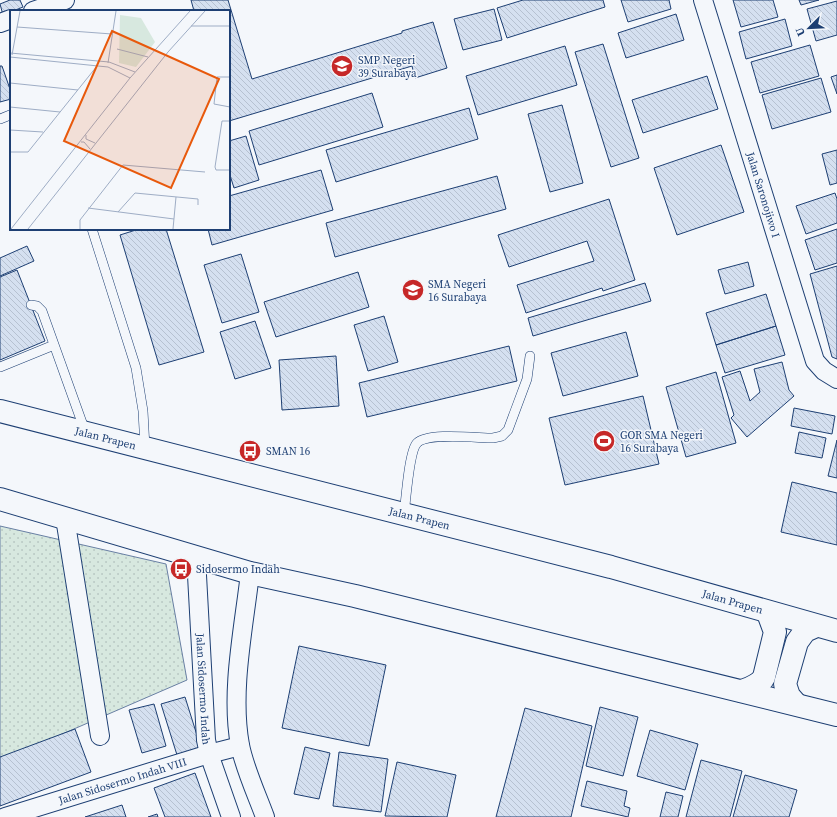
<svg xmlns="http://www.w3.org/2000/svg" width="837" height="817" font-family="'Source Serif 4',serif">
<defs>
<pattern id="grass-dots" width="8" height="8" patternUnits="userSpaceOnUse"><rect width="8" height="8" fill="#d7e8df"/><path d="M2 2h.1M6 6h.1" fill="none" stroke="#b8c8c3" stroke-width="1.8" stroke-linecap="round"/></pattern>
<pattern id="building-back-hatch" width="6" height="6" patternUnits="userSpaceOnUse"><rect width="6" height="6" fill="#d5e0f0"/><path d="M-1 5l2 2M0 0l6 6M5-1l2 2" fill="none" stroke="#b6c1d1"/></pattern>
</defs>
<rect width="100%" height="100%" fill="#f4f7fb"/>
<path fill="url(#grass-dots)" stroke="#687fa3" d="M 0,526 L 166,564 L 187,680 L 0,761 Z"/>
<path fill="url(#building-back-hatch)" stroke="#1d3f73" d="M 10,0 L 20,0 L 23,7 L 3,15 L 0,4 Z
M 191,0 L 228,0 L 252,79 L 402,33 L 402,31 L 433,22 L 447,68 L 415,78 L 412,66 L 229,121 L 229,11 L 194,11 Z
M 523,0 L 603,0 L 605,7 L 507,38 L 497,8 Z
M 621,0 L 669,0 L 671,9 L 628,22 Z
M 733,0 L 773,0 L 778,17 L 741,27 Z
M 799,0 L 819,0 L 801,5 Z
M 837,1 L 837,35 L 816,41 L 807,9 Z
M 494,9 L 502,40 L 463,50 L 454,19 Z
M 676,14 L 684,40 L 626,58 L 618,33 Z
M 785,19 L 792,46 L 746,59 L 739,32 Z
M 603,44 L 639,158 L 611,167 L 575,52 Z
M 810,45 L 819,76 L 760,93 L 751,62 Z
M 565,46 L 577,85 L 478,115 L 466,76 Z
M 0,66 L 2,66 L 11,92 L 11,99 L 0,102 Z
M 837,75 L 837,94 L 831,77 Z
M 707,76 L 718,109 L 643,133 L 632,100 Z
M 821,78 L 831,112 L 772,129 L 762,95 Z
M 372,93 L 383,127 L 259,165 L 249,131 Z
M 562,105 L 583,183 L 550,192 L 528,114 Z
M 469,108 L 478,139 L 336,182 L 326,150 Z
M 246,136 L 259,180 L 234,188 L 229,172 L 229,141 Z
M 721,145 L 744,212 L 677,235 L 654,168 Z
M 837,150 L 837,183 L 830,185 L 822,154 Z
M 321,170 L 333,210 L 212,245 L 208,229 L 229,229 L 229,196 Z
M 497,176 L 506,209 L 335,257 L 326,223 Z
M 835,193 L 837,199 L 837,223 L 806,234 L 796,206 Z
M 609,199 L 635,280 L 603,291 L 602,288 L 526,313 L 517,285 L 594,261 L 587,241 L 509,267 L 498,235 Z
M 139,229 L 166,229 L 204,352 L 159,365 L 120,235 Z
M 837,229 L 837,263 L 815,270 L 805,240 Z
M 27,246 L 34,261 L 0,276 L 0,258 Z
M 241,254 L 259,312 L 222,323 L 204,265 Z
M 748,262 L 754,286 L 725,294 L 718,270 Z
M 837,266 L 837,359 L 832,357 L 810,274 Z
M 17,270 L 45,341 L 0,360 L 0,277 Z
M 358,272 L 369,307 L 276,337 L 264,302 Z
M 645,283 L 651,301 L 533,336 L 528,318 Z
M 766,294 L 776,326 L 716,345 L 706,313 Z
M 384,316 L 398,362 L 368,371 L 354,325 Z
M 255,321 L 271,368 L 235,379 L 220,332 Z
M 776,326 L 785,355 L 725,373 L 716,345 Z
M 626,332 L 638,376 L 563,396 L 551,353 Z
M 509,346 L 517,381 L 367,417 L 359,383 Z
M 336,356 L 339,406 L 282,410 L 279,360 Z
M 782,362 L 789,390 L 794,396 L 747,437 L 731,418 L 734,415 L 722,377 L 740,371 L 750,401 L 760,392 L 754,369 Z
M 716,372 L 736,443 L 686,457 L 666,387 Z
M 643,396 L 659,464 L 565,485 L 549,418 Z
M 794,408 L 835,416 L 832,434 L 791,426 Z
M 799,432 L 826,438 L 822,458 L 795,453 Z
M 837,440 L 837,478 L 828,476 Z
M 792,482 L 837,493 L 837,545 L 781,532 Z
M 299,646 L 386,665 L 369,746 L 282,728 Z
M 185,697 L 201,748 L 177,755 L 161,704 Z
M 154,704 L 166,746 L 142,753 L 129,710 Z
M 600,707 L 638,717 L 623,776 L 586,766 Z
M 525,708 L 592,726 L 571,817 L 496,817 Z
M 75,729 L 91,772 L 0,806 L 0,757 Z
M 650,730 L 698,744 L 685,790 L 637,776 Z
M 305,747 L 330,753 L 319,799 L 294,794 Z
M 339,752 L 388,759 L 381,812 L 333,806 Z
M 701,760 L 742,771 L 730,817 L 686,817 Z
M 397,762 L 456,775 L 447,817 L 385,816 Z
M 195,773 L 211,817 L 165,817 L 154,788 Z
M 745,775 L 797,790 L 789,817 L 733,817 Z
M 587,781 L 627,791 L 624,806 L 630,808 L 628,817 L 581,806 Z
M 666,792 L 683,796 L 678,817 L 660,817 Z
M 122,805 L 126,817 L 85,817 Z
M 157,814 L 158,817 L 148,817 Z"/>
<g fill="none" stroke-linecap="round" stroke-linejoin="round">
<g stroke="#1d3f73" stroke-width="10">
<path id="service" d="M 0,119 L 10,115
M 92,229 L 136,368 L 143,411 L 145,448
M 31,305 L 37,306 L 42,311 L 85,431
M 0,367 L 54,345
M 404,514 C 406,500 409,451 417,443 C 428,432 477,438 493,438 L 502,436 L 508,430 L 527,379 L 530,356"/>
</g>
<g stroke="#1d3f73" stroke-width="20">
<g id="minor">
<path id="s1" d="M 703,0 L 815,361 L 824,371 L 837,379"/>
<path d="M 33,11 L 65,0"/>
<path d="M 0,23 L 11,19"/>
<path d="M 65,518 L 100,736"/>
<path id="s2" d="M 196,557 L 206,740 L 209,754 L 231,817"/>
<path d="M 250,573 C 244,627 230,691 240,745 C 244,767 257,795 265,817"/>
<path id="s3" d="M 5,817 L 209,754 L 240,746"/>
</g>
</g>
<g stroke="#1d3f73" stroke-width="24">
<g id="primary">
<path id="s4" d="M 0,411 L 611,567 L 837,631"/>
<path d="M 0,499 L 250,573 L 355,596 L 837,715"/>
<path d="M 742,691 C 750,688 760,685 764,677 L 775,632 L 768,613"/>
<path d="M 796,704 L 789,696 L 785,684 L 797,642 L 805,631 L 816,626"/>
</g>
</g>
<use href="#service" stroke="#f4f7fb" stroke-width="9"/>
<use href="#minor" stroke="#f4f7fb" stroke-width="18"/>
<use href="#primary" stroke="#f4f7fb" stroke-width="22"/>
</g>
<defs>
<g id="school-disc" transform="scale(1.15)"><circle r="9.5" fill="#c62828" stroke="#f4f7fb"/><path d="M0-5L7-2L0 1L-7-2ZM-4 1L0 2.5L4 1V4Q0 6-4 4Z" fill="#fff"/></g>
<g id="stadium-disc" transform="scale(1.15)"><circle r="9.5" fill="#c62828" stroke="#f4f7fb"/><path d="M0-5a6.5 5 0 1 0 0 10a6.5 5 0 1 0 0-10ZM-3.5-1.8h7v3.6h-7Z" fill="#fff"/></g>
<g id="bus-disc" transform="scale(1.15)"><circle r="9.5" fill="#c62828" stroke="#f4f7fb"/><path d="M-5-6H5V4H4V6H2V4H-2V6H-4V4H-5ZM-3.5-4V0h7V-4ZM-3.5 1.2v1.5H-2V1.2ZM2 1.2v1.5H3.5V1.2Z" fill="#fff"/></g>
</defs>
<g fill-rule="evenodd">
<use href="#school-disc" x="342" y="66"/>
<use href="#school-disc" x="413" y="290"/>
<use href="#stadium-disc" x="604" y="441"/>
<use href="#bus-disc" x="250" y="451"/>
<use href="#bus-disc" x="181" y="569"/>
</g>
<g text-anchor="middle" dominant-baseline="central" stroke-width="3" stroke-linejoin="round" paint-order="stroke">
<g font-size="11" fill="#1d3f73" stroke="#f4f7fb" text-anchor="start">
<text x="358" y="60">SMP Negeri<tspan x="358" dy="13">39 Surabaya</tspan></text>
<text x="428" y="284">SMA Negeri<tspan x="428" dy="13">16 Surabaya</tspan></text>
<text x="620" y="435">GOR SMA Negeri<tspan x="620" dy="13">16 Surabaya</tspan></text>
<text x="266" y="451">SMAN 16</text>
<text x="196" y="569">Sidosermo Indah</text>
</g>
<g font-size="11" fill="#1d3f73" stroke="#f4f7fb">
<text stroke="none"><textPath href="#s1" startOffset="204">Jalan Saronojiwo I</textPath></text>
<text stroke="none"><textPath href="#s4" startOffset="109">Jalan Prapen</textPath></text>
<text stroke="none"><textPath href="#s4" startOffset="433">Jalan Prapen</textPath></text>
<text stroke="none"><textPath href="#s4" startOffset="757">Jalan Prapen</textPath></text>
<text stroke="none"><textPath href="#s2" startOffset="132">Jalan Sidosermo Indah</textPath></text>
<text stroke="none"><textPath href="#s3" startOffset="123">Jalan Sidosermo Indah VIII</textPath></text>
</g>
</g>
<g transform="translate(10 10)">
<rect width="220" height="220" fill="#f4f7fb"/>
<path d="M 110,5 L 131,8 L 145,32 L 126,57 L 109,53 Z" fill="#d7e8df"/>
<path fill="none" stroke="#9eadc5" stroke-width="1" d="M 181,16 L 220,16M 7,17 L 102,24M 107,39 L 138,47M 0,43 L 99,52 L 125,62M 2,45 L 10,1M 0,47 L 98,57 L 120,68M 98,53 L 106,1M 220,67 L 207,67 L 204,94 L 220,97M 0,73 L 68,80M 0,97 L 50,102M 220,111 L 212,111 L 205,157 L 206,160 L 220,160M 0,120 L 33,122M 76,125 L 76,129 L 85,133M 71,132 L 74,132 L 80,139M 0,142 L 18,142 L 87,56M 78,198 L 164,209M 108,202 L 125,183 L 188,189 L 188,195M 1,219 L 120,68 L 180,1M 18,219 L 158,42 L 195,1M 70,219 L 70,210 L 113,155 L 195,162M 163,219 L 166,187"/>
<path fill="#e8590c" fill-opacity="0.15" stroke="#e8590c" stroke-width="2" d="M 102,21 L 209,69 L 161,178 L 54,131 Z"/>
<rect width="220" height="220" fill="none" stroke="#1d3f73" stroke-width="2"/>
</g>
<g transform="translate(809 28) rotate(246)" stroke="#f4f7fb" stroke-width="3" paint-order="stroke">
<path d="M0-3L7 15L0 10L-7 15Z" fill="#1d3f73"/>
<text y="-6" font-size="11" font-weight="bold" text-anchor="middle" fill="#1d3f73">U</text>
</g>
</svg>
